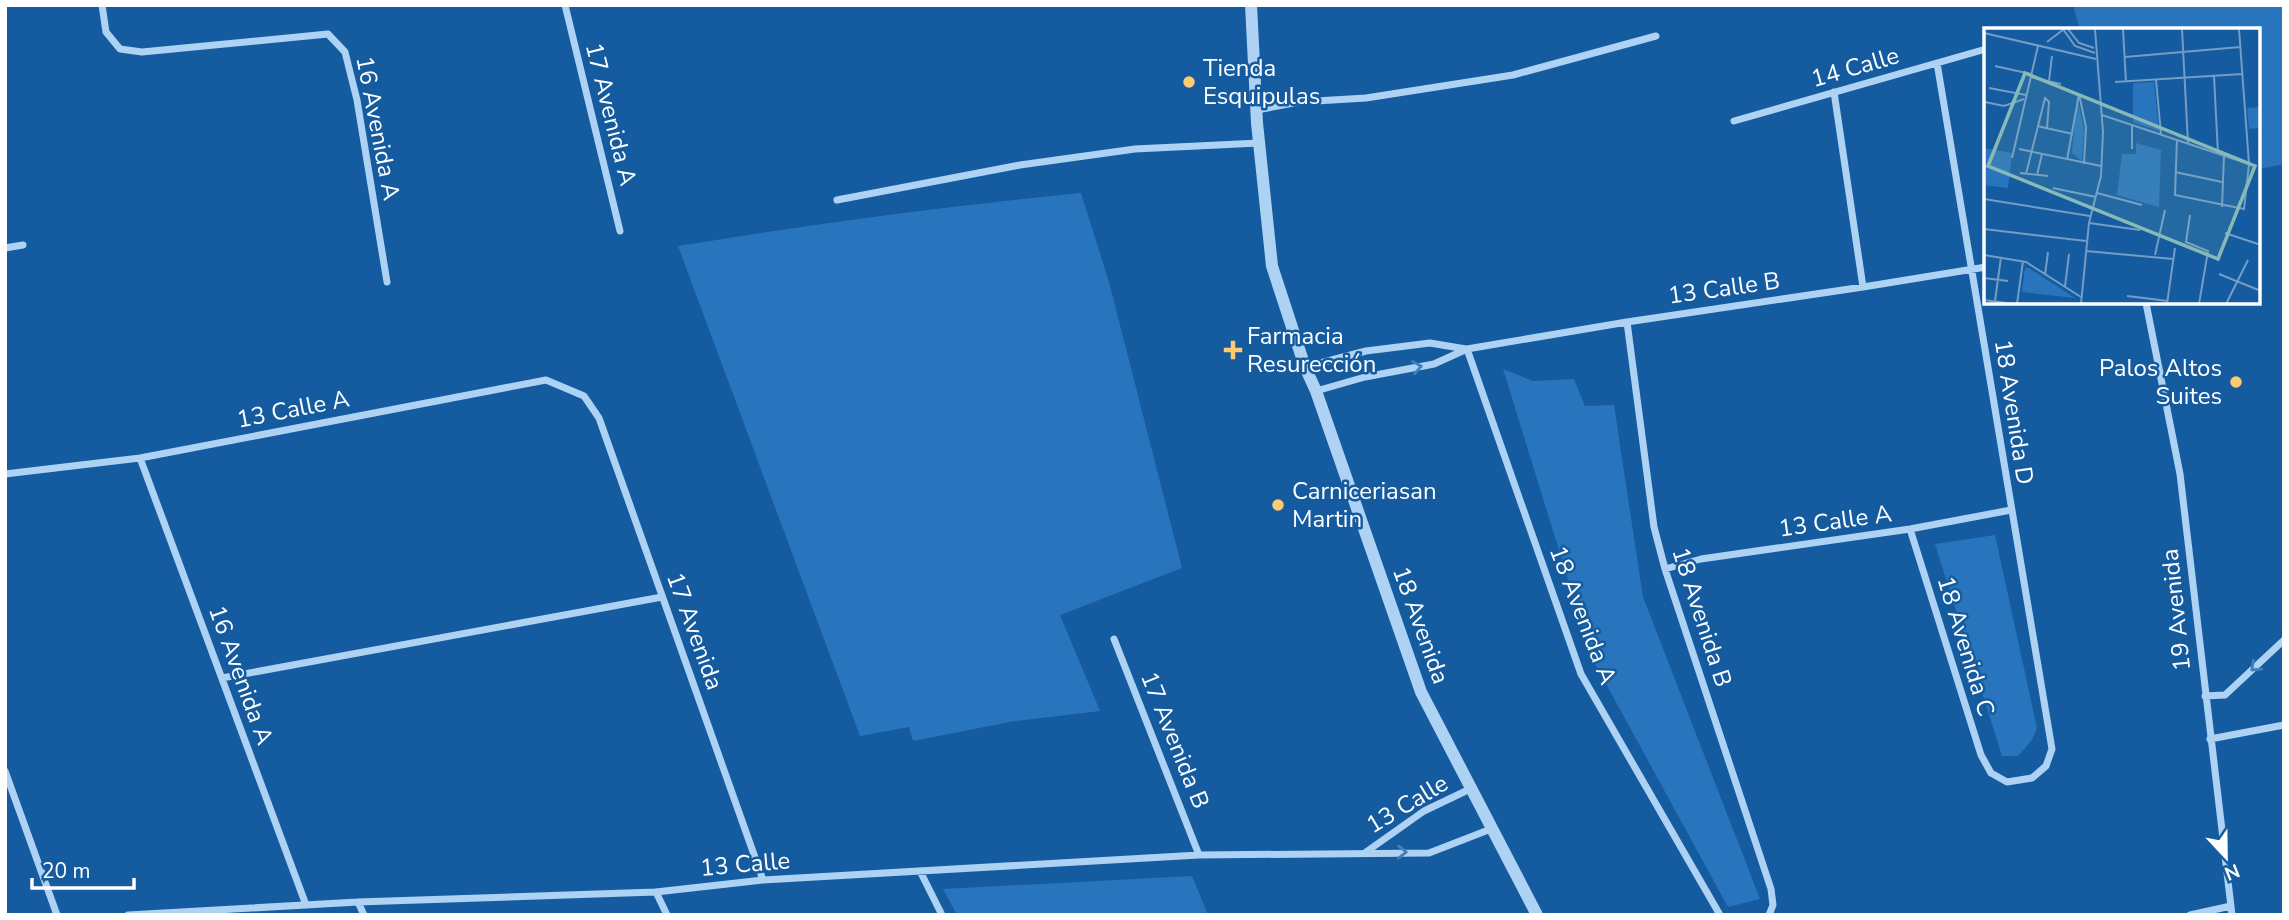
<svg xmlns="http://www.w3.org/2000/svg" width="2289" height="920" font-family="'Nunito Sans',sans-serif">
<rect width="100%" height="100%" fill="#155b9f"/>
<path fill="#2875bd" d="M 2073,5 L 2284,5 L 2284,164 L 2259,169 L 2259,30 L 2080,30 Z
M 1081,193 L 1109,282 L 1182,568 L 1060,615 L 1100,711 L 1015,721 L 913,741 L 909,727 L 860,736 L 678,246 C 812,224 946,206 1081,193 Z
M 1503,369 L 1533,381 L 1574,379 L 1585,406 L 1614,405 L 1643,597 L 1760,899 L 1728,907 L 1593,660 Z
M 1995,535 L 2037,728 L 2032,740 L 2018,756 L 2002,756 L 1935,544 Z
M 1192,876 L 1208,915 L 957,915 L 943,889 Z"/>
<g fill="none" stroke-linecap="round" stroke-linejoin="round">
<path stroke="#add2f3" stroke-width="7" d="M 102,5 L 106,32 L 120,49 L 142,52 L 328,34 L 345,52 L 357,100 L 387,282
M 565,5 L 620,231
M 1834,92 L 1863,287
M 1257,110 L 1299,102 L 1366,98 L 1513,75 L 1656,36
M 1734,121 L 1986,49
M 837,200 L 1020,165 L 1135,149 L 1259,143
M 5,248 L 23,245
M 2146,303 L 2180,474 L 2232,915
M 1627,322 L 1654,527 L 1665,569 L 1771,889 L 1773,905 L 1769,915
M 1467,349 L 1581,674 L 1720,915
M 1305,367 L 1366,351 L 1430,343 L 1466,349
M 1316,391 L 1365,377 L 1434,364 L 1467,349 L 1627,322 L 1863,287 L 1986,267
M 140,458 L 306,905
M 5,474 L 140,458 L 546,380 L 584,396 L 599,418 L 763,880
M 1910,529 L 1981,755 L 1991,773 L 2007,782 L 2032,778 L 2046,766 L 2052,749 L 1937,63
M 1665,569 L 1701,559 L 1910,529 L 2011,510
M 1114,639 L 1199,855
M 222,678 L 662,597
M 2205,696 L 2225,695 L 2284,640
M 2210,739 L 2284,725
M 5,771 L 57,915
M 1366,852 L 1424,811 L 1470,789
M 920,871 L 942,915
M 656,892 L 667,915
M 358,902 L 364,915
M 128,915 L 358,902 L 656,892 L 763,880 L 1199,855 L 1429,853 L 1491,829
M 2190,915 L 2231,906"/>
<path stroke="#add2f3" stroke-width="12" d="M 1251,5 L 1257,123 L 1272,266 L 1305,367 L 1316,391 L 1421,692 L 1537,915"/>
</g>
<defs><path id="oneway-chevron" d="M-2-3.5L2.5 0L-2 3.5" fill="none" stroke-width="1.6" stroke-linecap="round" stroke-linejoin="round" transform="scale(1.75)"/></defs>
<g stroke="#437fb8">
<use href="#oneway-chevron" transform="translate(1417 367) rotate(-10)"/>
<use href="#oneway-chevron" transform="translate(2255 667) rotate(137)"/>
<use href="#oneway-chevron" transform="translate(1402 852)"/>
</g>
<g fill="#ffcb70" stroke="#155b9f" stroke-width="2.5">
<circle cx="1189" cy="82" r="7"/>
<path d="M1229.5 339.5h7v7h7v7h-7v7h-7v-7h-7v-7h7z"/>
<circle cx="2236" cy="382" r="7"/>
<circle cx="1278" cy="505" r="7"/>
</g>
<g text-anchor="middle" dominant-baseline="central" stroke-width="5" stroke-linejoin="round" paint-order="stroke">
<g font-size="24" fill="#fff" stroke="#155b9f">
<text transform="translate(1855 67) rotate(-16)">14 Calle</text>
<text transform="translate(611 114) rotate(76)">17 Avenida A</text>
<text transform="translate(378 128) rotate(79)">16 Avenida A</text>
<text transform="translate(1724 288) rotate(-8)">13 Calle B</text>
<text transform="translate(293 409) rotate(-11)">13 Calle A</text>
<text transform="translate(2014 412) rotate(81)">18 Avenida D</text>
<text transform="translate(1835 521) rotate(-8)">13 Calle A</text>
<text transform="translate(2176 610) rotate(-96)">19 Avenida</text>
<text transform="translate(1583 615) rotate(69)">18 Avenida A</text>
<text transform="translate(1702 617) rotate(72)">18 Avenida B</text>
<text transform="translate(1421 625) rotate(70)">18 Avenida</text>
<text transform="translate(695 631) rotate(70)">17 Avenida</text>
<text transform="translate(1966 646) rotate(73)">18 Avenida C</text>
<text transform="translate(241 675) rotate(70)">16 Avenida A</text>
<text transform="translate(1175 740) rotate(68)">17 Avenida B</text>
<text transform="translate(1407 804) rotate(-31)">13 Calle</text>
<text transform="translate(745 864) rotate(-5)">13 Calle</text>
</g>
<g font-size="24" fill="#fff" stroke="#155b9f" text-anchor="start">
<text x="1203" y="68">Tienda<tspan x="1203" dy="28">Esquipulas</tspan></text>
<text x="1247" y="336">Farmacia<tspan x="1247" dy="28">Resurección</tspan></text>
<text x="2222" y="368" text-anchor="end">Palos Altos<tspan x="2222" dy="28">Suites</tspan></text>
<text x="1292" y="491">Carniceriasan<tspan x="1292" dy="28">Martin</tspan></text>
</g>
</g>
<g transform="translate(1984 28)">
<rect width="276" height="276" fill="#155b9f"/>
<path d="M 170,54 L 175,103 L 149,94 L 149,55 ZM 93,69 L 100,100 L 98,133 L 88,125 ZM 276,79 L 276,100 L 265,101 L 263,80 ZM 152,115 L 177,122 L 175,179 L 133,167 L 138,126 L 152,126 ZM 0,120 L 28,125 L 24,160 L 0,157 ZM 41,240 L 45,240 L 91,270 L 38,264 Z" fill="#2875bd"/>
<path fill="none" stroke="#739dc5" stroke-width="2" d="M 79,1 L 91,18 L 111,25M 84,1 L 95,15 L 110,20M 139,1 L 142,54M 198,1 L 204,115M 0,5 L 112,31M 63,14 L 80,1M 141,29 L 256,19M 11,38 L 47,46M 230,48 L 234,126M 46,49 L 77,56M 172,52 L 177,106M 65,53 L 68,28M 131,54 L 258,46M 5,60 L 42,67M 95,66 L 102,99 L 100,136M 1,74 L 20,78 L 40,71M 118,87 L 265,136M 53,98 L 89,106M 193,111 L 191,167 L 260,181 L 265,136 L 255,1M 35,121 L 117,138M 148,121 L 148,96M 28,130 L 54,18M 83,132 L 95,66M 191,144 L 238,154M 36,145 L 64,148M 42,146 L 61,70 L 65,74 L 63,100M 53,147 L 58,126M 69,160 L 112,169M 113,165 L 158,177M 0,171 L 106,188M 238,179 L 240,127M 206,187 L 202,214 L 224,223 L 215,276M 105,195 L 156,202M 0,201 L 102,213M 241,205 L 277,217M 102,223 L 189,231M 0,227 L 42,234 L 97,269M 171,227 L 181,182M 235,246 L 277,263M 61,247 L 64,224M 0,250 L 24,253M 81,259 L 85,226M 143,268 L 184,273M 0,272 L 30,276M 11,273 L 17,229M 33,276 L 39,233M 97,276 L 105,195 L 117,148 L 119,104 L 111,1M 183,276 L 191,220M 242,276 L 264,232"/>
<path fill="#87bab6" fill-opacity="0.15" stroke="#87bab6" stroke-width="3.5" d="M 41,45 L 271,138 L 234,231 L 4,138 Z"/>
<rect width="276" height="276" fill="none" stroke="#fff" stroke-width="3.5"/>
</g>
<rect width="2289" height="920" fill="none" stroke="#ffffff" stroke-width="14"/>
<g transform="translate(2226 857) rotate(158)" stroke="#155b9f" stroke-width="5" paint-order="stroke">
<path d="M0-5L12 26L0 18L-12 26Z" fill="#ffffff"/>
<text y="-10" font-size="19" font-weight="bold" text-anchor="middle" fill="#ffffff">N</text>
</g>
<path d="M32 878v10h102v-10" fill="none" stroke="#ffffff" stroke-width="3.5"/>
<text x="42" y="878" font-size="21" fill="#ffffff" stroke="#155b9f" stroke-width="5" paint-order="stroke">20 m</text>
</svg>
